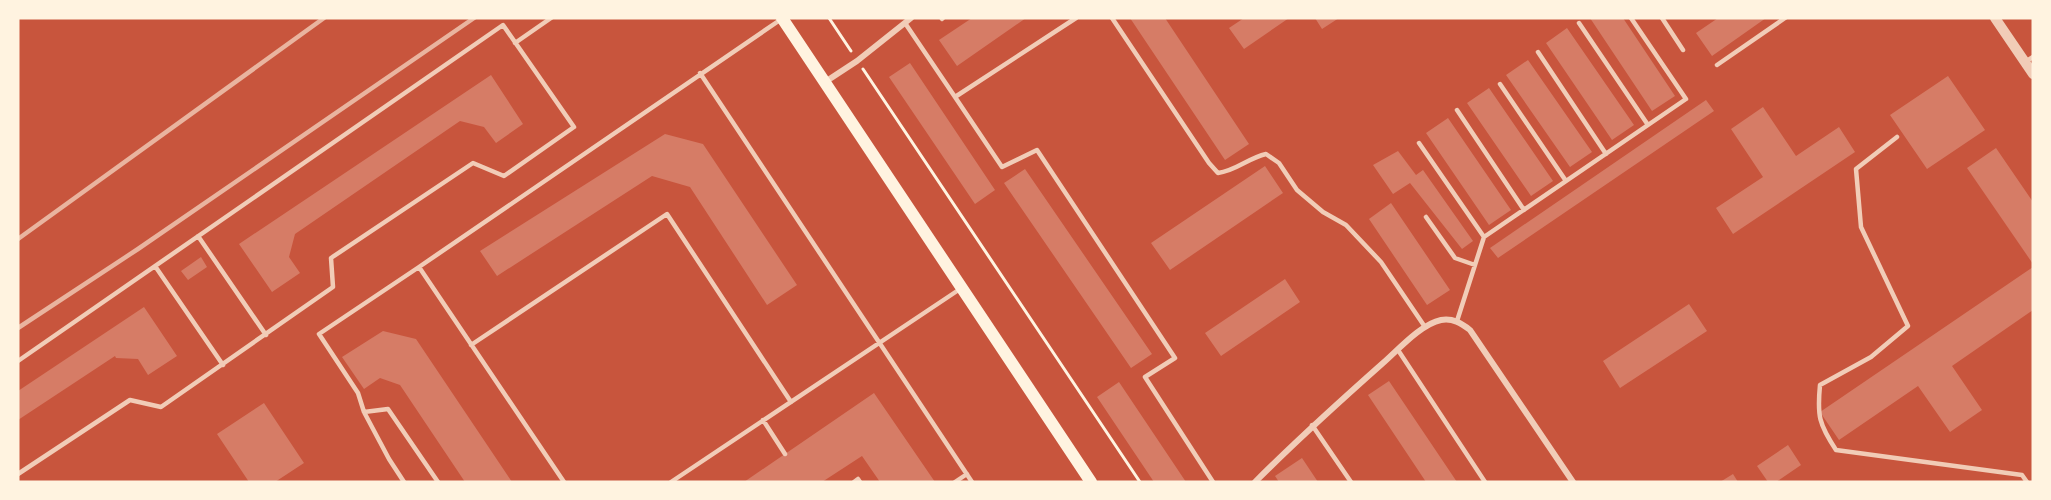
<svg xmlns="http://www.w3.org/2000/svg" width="2051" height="500" font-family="Literata,serif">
<rect width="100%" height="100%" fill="#c8553d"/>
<path fill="#d67c66" d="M 972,18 L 1026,18 L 957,66 L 939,40 Z
M 1130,18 L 1165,18 L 1249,144 L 1225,160 Z
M 1244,18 L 1289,18 L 1244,49 L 1229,28 Z
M 1315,18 L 1339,18 L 1322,29 Z
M 1590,18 L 1623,18 L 1675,96 L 1652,111 Z
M 1718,18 L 1766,18 L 1712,56 L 1696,33 Z
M 1567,28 L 1634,125 L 1612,140 L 1546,43 Z
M 1528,60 L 1592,152 L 1570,167 L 1506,75 Z
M 910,63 L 995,190 L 975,204 L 889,77 Z
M 491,75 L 523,124 L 496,143 L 484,127 L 460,121 L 295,234 L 289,257 L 300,273 L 272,292 L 239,244 Z
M 1948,76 L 1985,130 L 1927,169 L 1890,115 Z
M 1489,88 L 1553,181 L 1531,196 L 1467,103 Z
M 1706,100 L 1714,111 L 1498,258 L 1490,248 Z
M 1763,107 L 1796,156 L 1839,127 L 1855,152 L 1733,234 L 1716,208 L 1763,177 L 1731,129 Z
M 1448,118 L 1511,210 L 1489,225 L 1426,133 Z
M 665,134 L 703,144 L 797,285 L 767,305 L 690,187 L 652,176 L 497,276 L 480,251 Z
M 1996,148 L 2033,202 L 2033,264 L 1967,168 Z
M 1398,151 L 1416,175 L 1423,170 L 1473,241 L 1462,249 L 1410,183 L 1393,194 L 1373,165 Z
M 1265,166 L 1283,193 L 1170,270 L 1151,243 Z
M 1025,169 L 1152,354 L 1131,368 L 1004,183 Z
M 1391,203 L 1450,290 L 1427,305 L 1369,219 Z
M 201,257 L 207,267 L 188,280 L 181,271 Z
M 2033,267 L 2033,310 L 1952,366 L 1982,410 L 1950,432 L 1918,386 L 1839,440 L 1820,412 Z
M 1285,279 L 1300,302 L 1221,356 L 1205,333 Z
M 1689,304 L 1707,331 L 1620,388 L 1603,361 Z
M 144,307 L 177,356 L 148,375 L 138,359 L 116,358 L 115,356 L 18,420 L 18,391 Z
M 383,331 L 416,339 L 512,482 L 465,482 L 400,385 L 380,378 L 364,389 L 342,357 Z
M 1389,381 L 1457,482 L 1426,482 L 1368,395 Z
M 1119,382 L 1186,482 L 1154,482 L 1097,397 Z
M 874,393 L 935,482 L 880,482 L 862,456 L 822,482 L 744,482 Z
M 264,403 L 304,463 L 275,482 L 249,482 L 217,434 Z
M 1788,445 L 1801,465 L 1776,482 L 1768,482 L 1757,466 Z
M 1302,458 L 1318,482 L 1279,482 L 1275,476 Z
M 1733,474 L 1738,482 L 1720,482 Z"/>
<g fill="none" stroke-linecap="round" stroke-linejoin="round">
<path stroke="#fff3e0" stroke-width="3" d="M 829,18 L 851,51
M 863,69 L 1140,482"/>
<path stroke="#f1ccb7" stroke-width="4.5" d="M 1076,18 L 955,97 L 1002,167 L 1037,150 L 1175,358 L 1145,377 L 1213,482
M 1112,18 L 1209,163 L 1218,173 C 1236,171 1248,158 1266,154 L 1279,163 L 1297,190 L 1323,212 L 1346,225 L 1381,262 L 1425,327
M 1662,18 L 1683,50
M 942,19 L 943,18
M 905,23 L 955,97
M 1579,23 L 1648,125
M 515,43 L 551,18
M 1538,52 L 1606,154
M 2025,62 L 2033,57
M 1717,65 L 1785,18
M 700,73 L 972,482
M 1500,84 L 1566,181
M 1457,110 L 1524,210
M 1897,137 L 1856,169 L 1861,227 L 1908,326 L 1871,357 L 1820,385 C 1817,416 1819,424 1836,450 L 2022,475 L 2027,482
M 1419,143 L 1484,237
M 1426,217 L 1455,258 L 1475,265
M 198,236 L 266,335
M 155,266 L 223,365
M 419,267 L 780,20
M 1457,321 L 1484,237 L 1686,99 L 1631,18
M 471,345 L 667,214 L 791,402
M 1398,350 L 1485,482
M 18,361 L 503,25 L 574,127 L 504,176 L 473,163 L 331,258 L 333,287 L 161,407 L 130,400 L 18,474
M 364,412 L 388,409 L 438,482
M 763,420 L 785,454
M 1312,425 L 1351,482
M 404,482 L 389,459 L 364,412 L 358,393 L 319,334 L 419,267 L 564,482
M 671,482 L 960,289
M 854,482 L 858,479 L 860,482
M 955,482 L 967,474"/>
<path stroke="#f1ccb7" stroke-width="6" d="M 825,82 L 857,61 L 911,18
M 1255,482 C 1296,441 1339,402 1383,363 C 1398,350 1421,324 1441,320 C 1453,318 1461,323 1470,330 L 1573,482"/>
<path stroke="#f1ccb7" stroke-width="10" d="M 1995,18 L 2033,74"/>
<path stroke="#fff3e0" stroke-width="12" d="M 782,18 L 1091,482"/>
<path stroke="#e9b49f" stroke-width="4.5" d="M 18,239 L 324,18
M 18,328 L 138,249 L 474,18"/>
</g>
<rect width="2051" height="500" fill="none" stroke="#fff3e0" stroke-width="39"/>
</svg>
